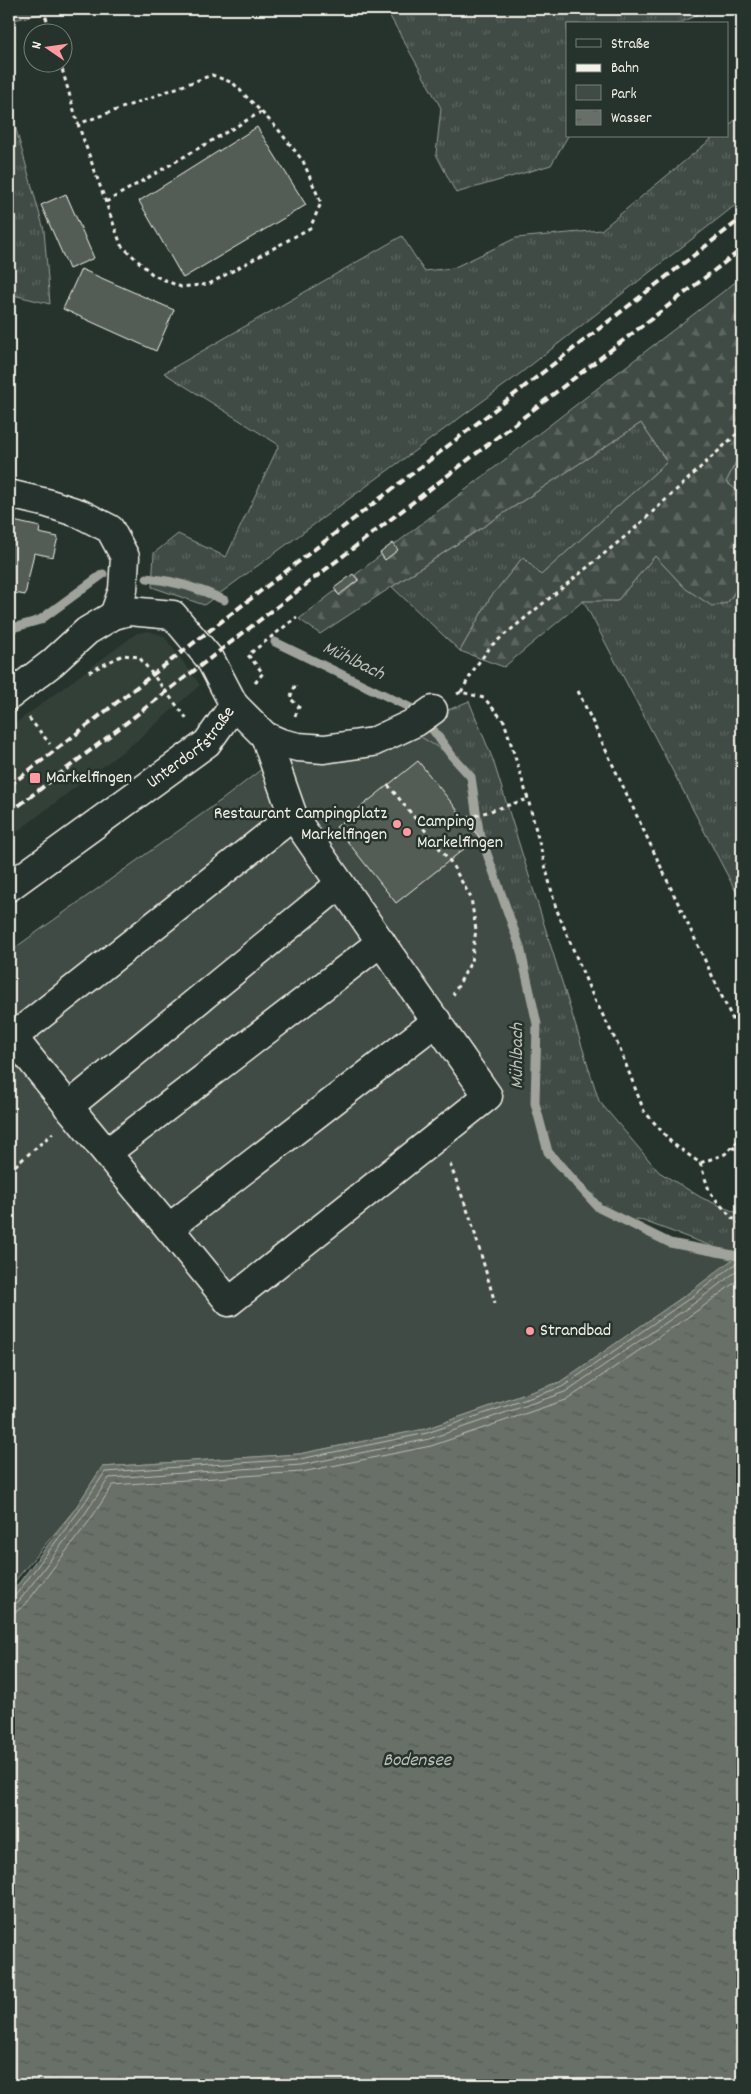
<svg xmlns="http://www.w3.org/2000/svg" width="751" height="2094" font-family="Dekko,sans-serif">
<defs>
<pattern id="grass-tufts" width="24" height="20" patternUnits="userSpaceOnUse" patternTransform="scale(1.25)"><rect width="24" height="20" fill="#414b45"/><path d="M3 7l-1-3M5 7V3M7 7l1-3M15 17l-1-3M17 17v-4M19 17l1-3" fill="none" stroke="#5d6560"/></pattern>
<pattern id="forest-firs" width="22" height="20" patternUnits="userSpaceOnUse" patternTransform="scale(1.25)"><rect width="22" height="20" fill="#414b45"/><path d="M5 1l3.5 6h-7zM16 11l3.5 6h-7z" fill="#5d6560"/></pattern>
<pattern id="water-ripples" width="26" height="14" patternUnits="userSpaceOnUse" patternTransform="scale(1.25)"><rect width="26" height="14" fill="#676f68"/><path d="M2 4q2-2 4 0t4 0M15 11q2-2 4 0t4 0" fill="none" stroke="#565a55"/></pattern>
</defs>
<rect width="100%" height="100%" fill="#26332d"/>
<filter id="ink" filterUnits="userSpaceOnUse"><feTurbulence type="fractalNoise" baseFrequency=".02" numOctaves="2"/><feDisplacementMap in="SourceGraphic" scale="10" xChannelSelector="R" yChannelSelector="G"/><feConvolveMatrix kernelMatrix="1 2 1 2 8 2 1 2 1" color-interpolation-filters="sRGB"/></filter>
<g filter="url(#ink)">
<path fill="#333f39" d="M 149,631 L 164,636 L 200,685 L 139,739 L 9,838 L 9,728 L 137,633 Z"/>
<path fill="url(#grass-tufts)" stroke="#9a9e96" d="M 9,9 L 63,9 L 9,21 Z
M 386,9 L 709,9 L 678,24 L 567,24 L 568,136 L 551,165 L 456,193 L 436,154 L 441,108 Z
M 9,104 L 44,230 L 50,304 L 9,294 Z
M 742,114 L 742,200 L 517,376 L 204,605 L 152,587 L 154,553 L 178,534 L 226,557 L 279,445 L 164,373 L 402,236 L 424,271 L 453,268 L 516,238 L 601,230 L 715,136 L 727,136 L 727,127 Z
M 641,423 L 667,462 L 541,575 L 523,557 L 490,598 L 460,651 L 392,587 Z
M 742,450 L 742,494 L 726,482 Z
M 655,556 L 686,589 L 727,603 L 742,583 L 742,903 L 583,600 L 617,601 Z
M 469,701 L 493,760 L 599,1101 L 659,1172 L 702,1198 L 742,1215 L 742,1252 L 738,1256 L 638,1219 L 602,1231 L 481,1313 L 479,831 L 471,777 L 416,734 L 439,714 Z"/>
<path fill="url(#forest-firs)" stroke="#9a9e96" d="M 742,277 L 742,450 L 726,482 L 742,494 L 742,583 L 727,603 L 712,606 L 686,589 L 655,556 L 617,601 L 583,601 L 504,667 L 460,651 L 490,598 L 523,557 L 541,575 L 667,462 L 641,423 L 320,634 L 299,619 L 335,591 L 340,596 L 359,580 L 355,575 L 381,555 L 385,560 L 394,545 Z"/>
<path fill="#414b45" stroke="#9a9e96" d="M 416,734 L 452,756 L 471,777 L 479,831 L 520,947 L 537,1024 L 535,1103 L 548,1152 L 599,1208 L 670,1243 L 738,1256 L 690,1292 L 560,1382 L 425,1429 L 299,1454 L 102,1467 L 75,1509 L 9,1588 L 9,952 L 223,799 L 276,758 L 320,762 Z"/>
<path fill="url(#water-ripples)" stroke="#9fa39b" d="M 742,1252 L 742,2085 L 9,2085 L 9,1596 L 75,1509 L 102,1467 L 299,1454 L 425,1429 L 560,1382 L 690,1292 Z"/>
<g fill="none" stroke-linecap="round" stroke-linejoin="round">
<path stroke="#bcbdb5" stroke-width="1" d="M 9,1598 L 15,1596 L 79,1511 L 105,1472 L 300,1459 L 427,1433 L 562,1387 L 693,1296 L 742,1259
M 9,1605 L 15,1604 L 20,1600 L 84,1515 L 109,1478 L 301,1465 L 429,1439 L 565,1392 L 696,1302 L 742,1267
M 9,1612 L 17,1611 L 25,1605 L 90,1520 L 113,1485 L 302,1472 L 431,1446 L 568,1399 L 701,1308 L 742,1277"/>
<path stroke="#9fa39b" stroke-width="9" d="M 147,578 C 175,581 199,588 224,600
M 9,629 L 40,620 L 103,574
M 275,642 L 417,711
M 431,727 L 452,756 L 471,777 L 479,831 L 520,947 L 537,1024 L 535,1103 L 548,1152 L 599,1208 L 670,1243 L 738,1256"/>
</g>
<path fill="#525c55" stroke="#f4f1e8" d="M 257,127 L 306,205 L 183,278 L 139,201 Z
M 66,194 L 94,258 L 69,269 L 41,205 Z
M 81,269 L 174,310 L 156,351 L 63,309 Z
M 9,520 L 40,527 L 39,533 L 58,537 L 53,557 L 34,553 L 25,595 L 9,592 Z
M 393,543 L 398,550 L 385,560 L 380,553 Z
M 353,574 L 358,580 L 339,595 L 334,588 Z
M 418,761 L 479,837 L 396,903 L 336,827 Z"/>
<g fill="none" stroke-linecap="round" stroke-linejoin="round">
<g stroke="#f4f1e8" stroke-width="31">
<g id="minor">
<path d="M 9,494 L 47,503 L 81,514 L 110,529 L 125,557 L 123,590 L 114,615"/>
<path d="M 9,696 L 52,663 L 87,631 L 114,615 L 129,611 L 173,615 L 210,659 L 234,705 L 265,736 L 281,743 L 298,747 L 324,749 L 373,742 L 416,722 L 433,710"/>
<path d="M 265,736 L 293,816 L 488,1096 L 229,1302 C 158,1213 83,1127 13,1037 L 293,816"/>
<path id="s1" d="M 9,887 L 207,743 L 234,705"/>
<path d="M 68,1107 L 340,884"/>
<path d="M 108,1152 L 381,942"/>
<path d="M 170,1227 L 437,1021"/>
</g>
</g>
<path stroke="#f4f1e8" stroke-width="3" stroke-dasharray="4 4" stroke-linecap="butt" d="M 43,9 L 51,32
M 60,62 L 78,124 L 121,245 L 153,275 L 181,287 L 209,284 L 310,228 L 321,203 L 303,161 L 277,128 L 233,83 L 212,75 L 78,124
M 106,202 L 261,112
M 89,672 L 123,655 L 139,657 L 188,720
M 255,683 L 263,673 L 248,655 L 297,617
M 578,691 L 742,1039
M 461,692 L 476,666 L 492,645 L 632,531 L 742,429
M 457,694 L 461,692 L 484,698 L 504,721 L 528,799 L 556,908 L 590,990 L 619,1047 L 644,1111 L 672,1143 L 700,1163 L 725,1154 L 742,1137
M 295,716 L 299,707 L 290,698 L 296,684
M 29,718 L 50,744
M 388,785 L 450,861 L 471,898 L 476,930 L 471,962 L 453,995
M 468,818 L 528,799
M 732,1147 L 742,1153
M 700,1163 L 710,1193 L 732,1218 L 742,1224
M 450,1164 L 471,1220 L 495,1303
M 9,1171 L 53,1133"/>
<use href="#minor" stroke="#26332d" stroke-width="28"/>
<path stroke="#f4f1e8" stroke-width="4" stroke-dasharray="8 4" stroke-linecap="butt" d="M 9,786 L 742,218
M 9,813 L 742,249"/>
</g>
</g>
<g fill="#ff9aa2" stroke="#26332d" stroke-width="2">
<rect x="29" y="772" width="12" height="12" rx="2.5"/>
<circle cx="397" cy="824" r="5"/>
<circle cx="407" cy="832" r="5"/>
<circle cx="530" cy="1331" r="5"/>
</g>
<g text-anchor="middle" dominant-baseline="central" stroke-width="5" stroke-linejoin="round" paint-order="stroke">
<g font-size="18" fill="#f4f1e8" stroke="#26332d">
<text stroke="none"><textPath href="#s1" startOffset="230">Unterdorfstraße</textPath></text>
</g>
<g font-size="18" fill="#f4f1e8" stroke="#26332d" text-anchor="start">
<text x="46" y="778">Markelfingen</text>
<text x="387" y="814" text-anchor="end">Restaurant Campingplatz<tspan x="387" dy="21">Markelfingen</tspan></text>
<text x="417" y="822">Camping<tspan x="417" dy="21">Markelfingen</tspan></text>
<text x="540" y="1331">Strandbad</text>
</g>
<g font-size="19" font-style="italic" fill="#bcbdb5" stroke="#26332d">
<text transform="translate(353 662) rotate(26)">Mühlbach</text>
<text transform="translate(518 1056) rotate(-90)">Mühlbach</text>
<text x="417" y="1761">Bodensee</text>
</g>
</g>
<rect width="751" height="2094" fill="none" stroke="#26332d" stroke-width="30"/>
<rect x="15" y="15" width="721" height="2064" fill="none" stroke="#f4f1e8" stroke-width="2" filter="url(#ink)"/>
<rect x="566" y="22" width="162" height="115" fill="#26332d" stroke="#787f78"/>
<rect x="576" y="39" width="25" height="8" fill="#26332d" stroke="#787f78"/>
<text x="611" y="48" font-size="15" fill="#f4f1e8">Straße</text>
<rect x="576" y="64" width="25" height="8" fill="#f4f1e8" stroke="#787f78"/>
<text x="611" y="72" font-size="15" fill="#f4f1e8">Bahn</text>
<rect x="576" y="85" width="25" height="15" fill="#414b45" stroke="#787f78"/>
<text x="611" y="98" font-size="15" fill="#f4f1e8">Park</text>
<rect x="576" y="110" width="25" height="15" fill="url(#water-ripples)" stroke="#787f78"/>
<text x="611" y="122" font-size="15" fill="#f4f1e8">Wasser</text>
<g transform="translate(48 48) rotate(283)"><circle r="24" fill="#26332d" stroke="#787f78"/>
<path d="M0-4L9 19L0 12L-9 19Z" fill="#ff9aa2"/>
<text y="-8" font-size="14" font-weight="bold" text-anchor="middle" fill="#f4f1e8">N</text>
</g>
</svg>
